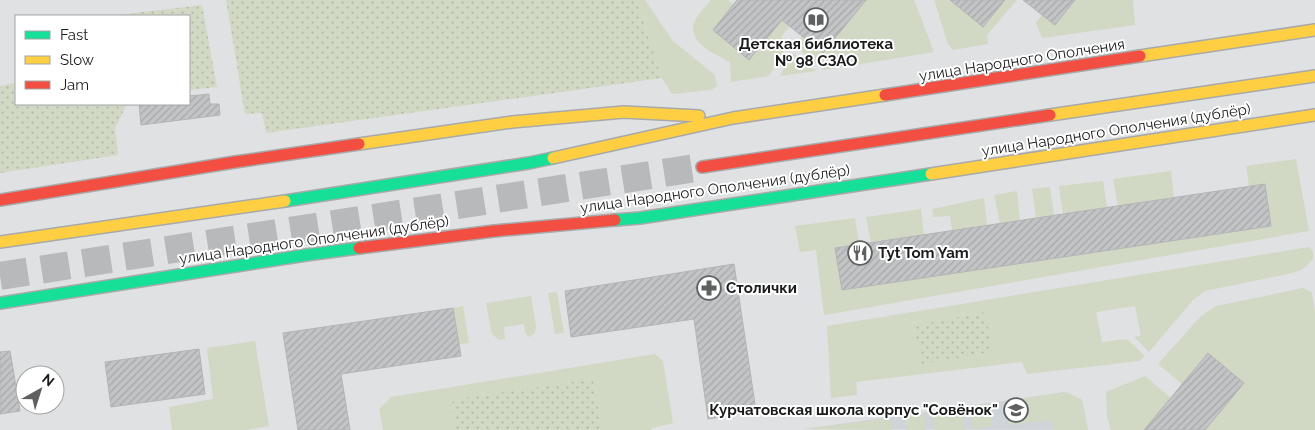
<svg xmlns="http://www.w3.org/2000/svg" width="1315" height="430" font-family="Raleway,sans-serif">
<defs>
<pattern id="park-dots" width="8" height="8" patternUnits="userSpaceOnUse" patternTransform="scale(1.25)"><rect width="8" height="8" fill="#d1d8c4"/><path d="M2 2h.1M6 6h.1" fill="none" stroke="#b3b9a8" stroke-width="1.8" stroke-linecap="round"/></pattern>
<pattern id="building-hatch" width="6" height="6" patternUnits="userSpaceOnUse" patternTransform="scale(1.25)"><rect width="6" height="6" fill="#c3c4c5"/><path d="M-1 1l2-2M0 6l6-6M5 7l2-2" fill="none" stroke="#a7a8a9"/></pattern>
</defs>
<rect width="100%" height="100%" fill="#e0e1e2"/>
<path fill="#cfd4d9" d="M 1066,392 L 1082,400 L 1088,430 L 804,429 Z"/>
<path fill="#d1d8c4" d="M 636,0 L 645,0 L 673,41 L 715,75 L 717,86 L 711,90 L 672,94 L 662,78 Z
M 711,0 L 728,0 L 734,5 L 713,30 L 749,60 L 782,20 L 790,26 L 781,37 L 788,43 L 769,76 L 731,82 L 730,62 C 717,55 692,45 693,27 C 694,18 705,7 711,0 Z
M 866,0 L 914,0 L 934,52 L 824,70 L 795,46 L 802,36 L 823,53 Z
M 934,0 L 950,0 L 983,27 L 1005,0 L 1017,0 L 987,35 L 988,44 L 953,50 L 948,44 Z
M 1075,0 L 1133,0 L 1135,25 L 1042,38 L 1036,23 L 1042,14 Z
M 793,53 L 816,71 L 780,76 Z
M 1296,159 L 1309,231 L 824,315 L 816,250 L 800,252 L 795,226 L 855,218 L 859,244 L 835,248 L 842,290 L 1271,226 L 1265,184 L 1249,186 L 1246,166 Z
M 1171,171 L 1174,197 L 1118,206 L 1113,179 Z
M 1103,181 L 1107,207 L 1063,214 L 1059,186 Z
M 1050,187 L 1054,215 L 1036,218 L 1032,189 Z
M 1017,191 L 1020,220 L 1000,223 L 994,195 Z
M 984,198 L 987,225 L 952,230 L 950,216 L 933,217 L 932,209 Z
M 921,209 L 924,235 L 871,242 L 866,217 Z
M 1309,247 L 1313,252 L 1313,259 L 1302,270 L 1288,274 L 1205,291 L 1193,300 L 1149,352 L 1134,337 L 1141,336 L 1135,306 L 1096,312 L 1102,342 L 1127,339 L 1145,356 L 1139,361 L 1027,374 L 1022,362 L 856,382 L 857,395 L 831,398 L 827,326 Z
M 1303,288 L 1312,293 L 1315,312 L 1315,430 L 1205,430 L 1244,383 L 1208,353 L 1182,384 L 1158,364 L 1200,317 L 1216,306 Z
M 557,292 L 564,333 L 555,334 L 548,293 Z
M 531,296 L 536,326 L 535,333 L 529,337 L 525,333 L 524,324 L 504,327 L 505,339 L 499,340 L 492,334 L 486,303 Z
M 463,306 L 469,343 L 459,344 L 453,308 Z
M 255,341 L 269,426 L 246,430 L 172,430 L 169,407 L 213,399 L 207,348 Z
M 655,354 L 663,361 L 673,423 L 652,428 L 651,430 L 602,430 L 593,379 L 452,401 L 455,430 L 383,430 L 379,409 L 391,397 Z
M 1145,376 L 1171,398 L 1144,430 L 1111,430 L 1107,416 L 1106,392 Z
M 1066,392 L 1082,400 L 1088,430 L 1054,430 L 1051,420 L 1009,425 L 1005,401 Z
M 989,404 L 992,426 L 973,429 L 970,407 Z
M 961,408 L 965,430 L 935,430 L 932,413 Z
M 924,414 L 926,430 L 907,430 L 906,416 Z
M 890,418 L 892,430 L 804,429 Z"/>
<path fill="url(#park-dots)" d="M 226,0 L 636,0 L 662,78 L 266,133 L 262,113 L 245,114 Z
M 202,5 L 217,87 L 189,90 L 189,16 L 109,16 Z
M 16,83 L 16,104 L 127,104 L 115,128 L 118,155 L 0,173 L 0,86 Z
M 986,312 L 992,352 L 922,364 L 914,326 Z
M 593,379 L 602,430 L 455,430 L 452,400 Z"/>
<path fill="url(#building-hatch)" stroke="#b3b4b5" d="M 737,0 L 866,0 L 823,53 L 782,20 L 749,60 L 713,30 Z
M 950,0 L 1005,0 L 983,27 Z
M 1023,0 L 1075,0 L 1055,25 Z
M 209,94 L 210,104 L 219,104 L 220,115 L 141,125 L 139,104 L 189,104 L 189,96 Z
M 1265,184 L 1271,226 L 842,290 L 835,248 Z
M 734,264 L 756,411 L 708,419 L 694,319 L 571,337 L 565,291 Z
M 453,308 L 461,356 L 341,374 L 350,430 L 298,430 L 283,333 Z
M 199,349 L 205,394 L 111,407 L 105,362 Z
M 10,351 L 20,411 L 0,414 L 0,352 Z
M 1208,353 L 1244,383 L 1205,430 L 1144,430 Z"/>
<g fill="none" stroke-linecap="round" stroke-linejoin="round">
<path stroke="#b8b9ba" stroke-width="28" stroke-dasharray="28 14" stroke-linecap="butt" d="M 0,276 L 702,167"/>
<g stroke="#a8a9aa" stroke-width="14">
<path id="fast" d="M 285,201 L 529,163 L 553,158
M 615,220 L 640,218 L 931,174
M 0,303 L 306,255 L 359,248"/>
</g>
<g stroke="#a8a9aa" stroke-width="14">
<path id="slow" d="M 1140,56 L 1315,30
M 1050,115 L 1315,76
M 359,144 L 512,122 L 624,112 L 699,116
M 553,158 L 733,118 L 885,95
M 931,174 L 1315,115
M 0,242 L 285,201"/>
</g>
<g stroke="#a8a9aa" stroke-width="14">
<path id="jam" d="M 885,95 L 1140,56
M 702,167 L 1050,115
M 0,200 L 235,162 L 359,144
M 359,248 L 494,231 L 615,220"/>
</g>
<use href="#fast" stroke="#16e098" stroke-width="11"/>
<use href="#slow" stroke="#ffcf43" stroke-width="11"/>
<use href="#jam" stroke="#f24e42" stroke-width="11"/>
</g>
<defs>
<g id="library-ring" transform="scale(1.25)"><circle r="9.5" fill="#fff" stroke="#5f6061" stroke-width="1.5"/><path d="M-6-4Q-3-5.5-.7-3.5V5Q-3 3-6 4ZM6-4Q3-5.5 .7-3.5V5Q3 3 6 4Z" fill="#5f6061"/></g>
<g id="restaurant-ring" transform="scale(1.25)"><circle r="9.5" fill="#fff" stroke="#5f6061" stroke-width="1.5"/><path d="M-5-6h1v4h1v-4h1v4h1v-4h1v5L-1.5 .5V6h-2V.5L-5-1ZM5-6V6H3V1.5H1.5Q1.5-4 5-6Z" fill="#5f6061"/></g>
<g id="pharmacy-ring" transform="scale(1.25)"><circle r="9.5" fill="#fff" stroke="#5f6061" stroke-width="1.5"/><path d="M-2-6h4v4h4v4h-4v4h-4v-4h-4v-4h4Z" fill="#5f6061"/></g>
<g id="school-ring" transform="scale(1.25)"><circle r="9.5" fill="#fff" stroke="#5f6061" stroke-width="1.5"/><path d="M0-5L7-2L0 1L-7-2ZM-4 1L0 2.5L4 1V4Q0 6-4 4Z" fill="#5f6061"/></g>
</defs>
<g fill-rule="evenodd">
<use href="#library-ring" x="816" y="20"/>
<use href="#restaurant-ring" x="860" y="253"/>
<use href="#pharmacy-ring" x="709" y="288"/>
<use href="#school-ring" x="1016" y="410"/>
</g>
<g text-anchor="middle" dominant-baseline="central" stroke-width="4" stroke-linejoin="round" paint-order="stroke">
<g font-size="15" font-weight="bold" fill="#1a1b1c" stroke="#fff" text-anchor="start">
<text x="816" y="44" text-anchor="middle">Детская библиотека<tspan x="816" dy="17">№ 98 СЗАО</tspan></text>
<text x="878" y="253">Tyt Tom Yam</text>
<text x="726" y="288">Столички</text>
<text x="998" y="410" text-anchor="end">Курчатовская школа корпус "Совёнок"</text>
</g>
<g font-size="15" fill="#1a1b1c" stroke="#fff">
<text transform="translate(1022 60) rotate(-9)">улица Народного Ополчения</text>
<text transform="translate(1116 130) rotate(-9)">улица Народного Ополчения (дублёр)</text>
<text transform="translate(715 189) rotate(-8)">улица Народного Ополчения (дублёр)</text>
<text transform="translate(314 240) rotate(-8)">улица Народного Ополчения (дублёр)</text>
</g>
</g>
<rect x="15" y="15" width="175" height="90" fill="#ffffff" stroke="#a3a4a4"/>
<rect x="25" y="31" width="25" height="8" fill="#16e098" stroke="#a3a4a4"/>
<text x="60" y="40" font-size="15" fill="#1a1b1c">Fast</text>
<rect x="25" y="56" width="25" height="8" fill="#ffcf43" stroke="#a3a4a4"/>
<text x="60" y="65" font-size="15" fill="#1a1b1c">Slow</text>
<rect x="25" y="81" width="25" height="8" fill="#f24e42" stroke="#a3a4a4"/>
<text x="60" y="90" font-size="15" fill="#1a1b1c">Jam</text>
<g transform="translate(40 390) rotate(39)"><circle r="24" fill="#ffffff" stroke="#a3a4a4"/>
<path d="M0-4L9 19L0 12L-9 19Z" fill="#5f6061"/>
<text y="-8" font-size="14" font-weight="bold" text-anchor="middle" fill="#1a1b1c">N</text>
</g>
</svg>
